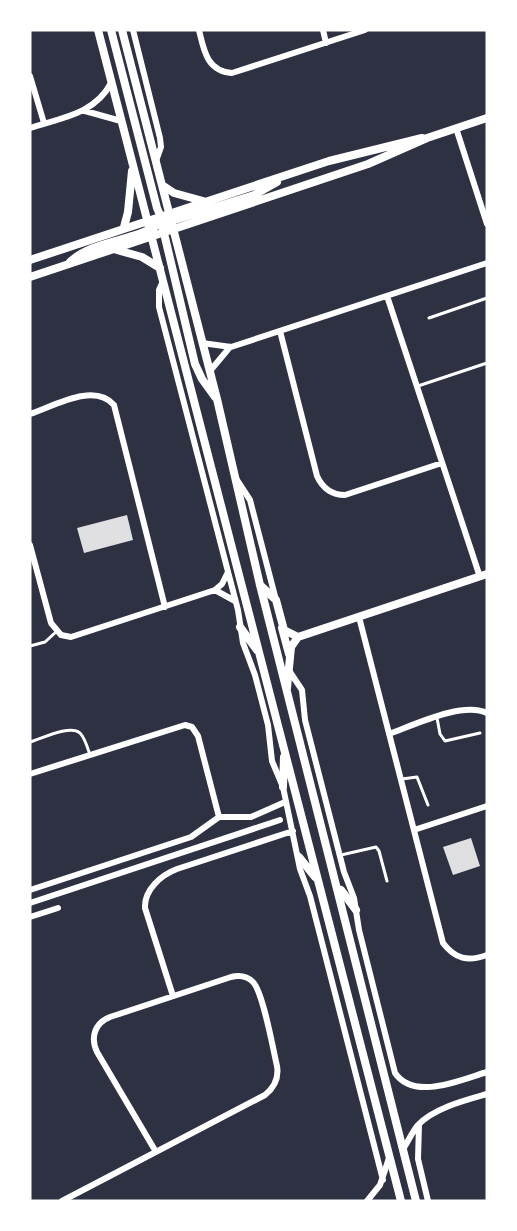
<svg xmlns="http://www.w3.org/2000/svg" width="517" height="1231" font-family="'Archivo Narrow',sans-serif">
<rect width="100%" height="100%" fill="#2d3142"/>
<path fill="#e0e0e3" d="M 127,515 L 133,540 L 84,553 L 77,528 Z
M 471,838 L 480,866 L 453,875 L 443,847 Z"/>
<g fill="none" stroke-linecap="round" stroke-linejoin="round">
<path stroke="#fff" stroke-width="3" d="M 429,318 L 487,298
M 418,386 L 487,363
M 30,646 L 45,642 L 57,631
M 437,718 L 440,734 L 445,741 L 480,733
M 30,742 C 41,739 70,724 80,733 C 85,738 88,749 90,755
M 402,779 L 417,777 L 428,805
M 341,855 L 376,847 L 379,851 L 387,881"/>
<path stroke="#fff" stroke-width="6" d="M 133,30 L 160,138 L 161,147 L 156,161
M 199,30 C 204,51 207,71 232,73 L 365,30
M 323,30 L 326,43
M 30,76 L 44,123
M 85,111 L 121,121
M 30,128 C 61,118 95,114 111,83
M 456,128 L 487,224
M 163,281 L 159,290 L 159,307 L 238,610 L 243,643 L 255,675 L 268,725 L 272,761 L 283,787 L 300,869 L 310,896 L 383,1180
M 387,296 L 480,577
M 280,331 L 317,476 C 323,489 332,495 345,495 L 442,463
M 202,343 L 231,347 L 487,263
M 210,371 L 230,347
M 30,414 C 54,406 94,382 114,405 L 165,607
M 235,477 L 250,500 L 276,600
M 30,545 L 51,623 L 61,635 L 71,637 L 215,590 L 222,584 L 228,572
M 215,590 L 235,601
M 359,617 L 443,943 C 455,959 468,962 487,955
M 290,672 L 302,690 L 305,720 L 344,872 L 354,898 L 359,930 L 395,1073 C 414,1101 460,1080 487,1072
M 389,734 C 414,725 463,701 487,713
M 30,774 L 185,725 L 192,727 L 198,736 L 219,817
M 414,830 L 487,806
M 30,890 L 191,837 L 219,817 L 251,817 L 285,802
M 30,903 L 280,820
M 30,917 L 58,908
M 173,996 L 145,908 C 144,890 161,875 177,869 L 293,831
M 419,1125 L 418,1159 L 428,1201
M 403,1149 C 408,1142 412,1132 418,1125 C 434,1108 466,1100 487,1094
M 62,1201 L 265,1095 C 275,1087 279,1078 277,1066 C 273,1049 263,992 253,982 C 247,976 239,975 231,977 L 110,1017 C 95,1023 90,1037 97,1052 L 156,1152
M 367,1201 L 380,1185 L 389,1158"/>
<path stroke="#fff" stroke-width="8" d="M 98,30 L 401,1201
M 111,30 L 157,208 L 163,222 L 174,230
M 122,30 L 217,399 L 260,585 L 416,1201
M 162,185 L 174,193 L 203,201
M 168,222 L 254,195 L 277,182
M 124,227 L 128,212 L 132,171
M 163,229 L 195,364 L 202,379 L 215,397
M 117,250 L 142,257 L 160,268
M 30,260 L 329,161 L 422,138
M 70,262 C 96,238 141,242 165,219
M 30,277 L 368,164 L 427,138 L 487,118
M 260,585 L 276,600 L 284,630 L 298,637
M 240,627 L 257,650
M 282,628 L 289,654
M 287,688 L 291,647 L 298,637 L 487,574
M 283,787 L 284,757
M 299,857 L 315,877
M 341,890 L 356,910"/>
</g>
<rect width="517" height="1231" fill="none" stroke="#ffffff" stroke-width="63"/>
</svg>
